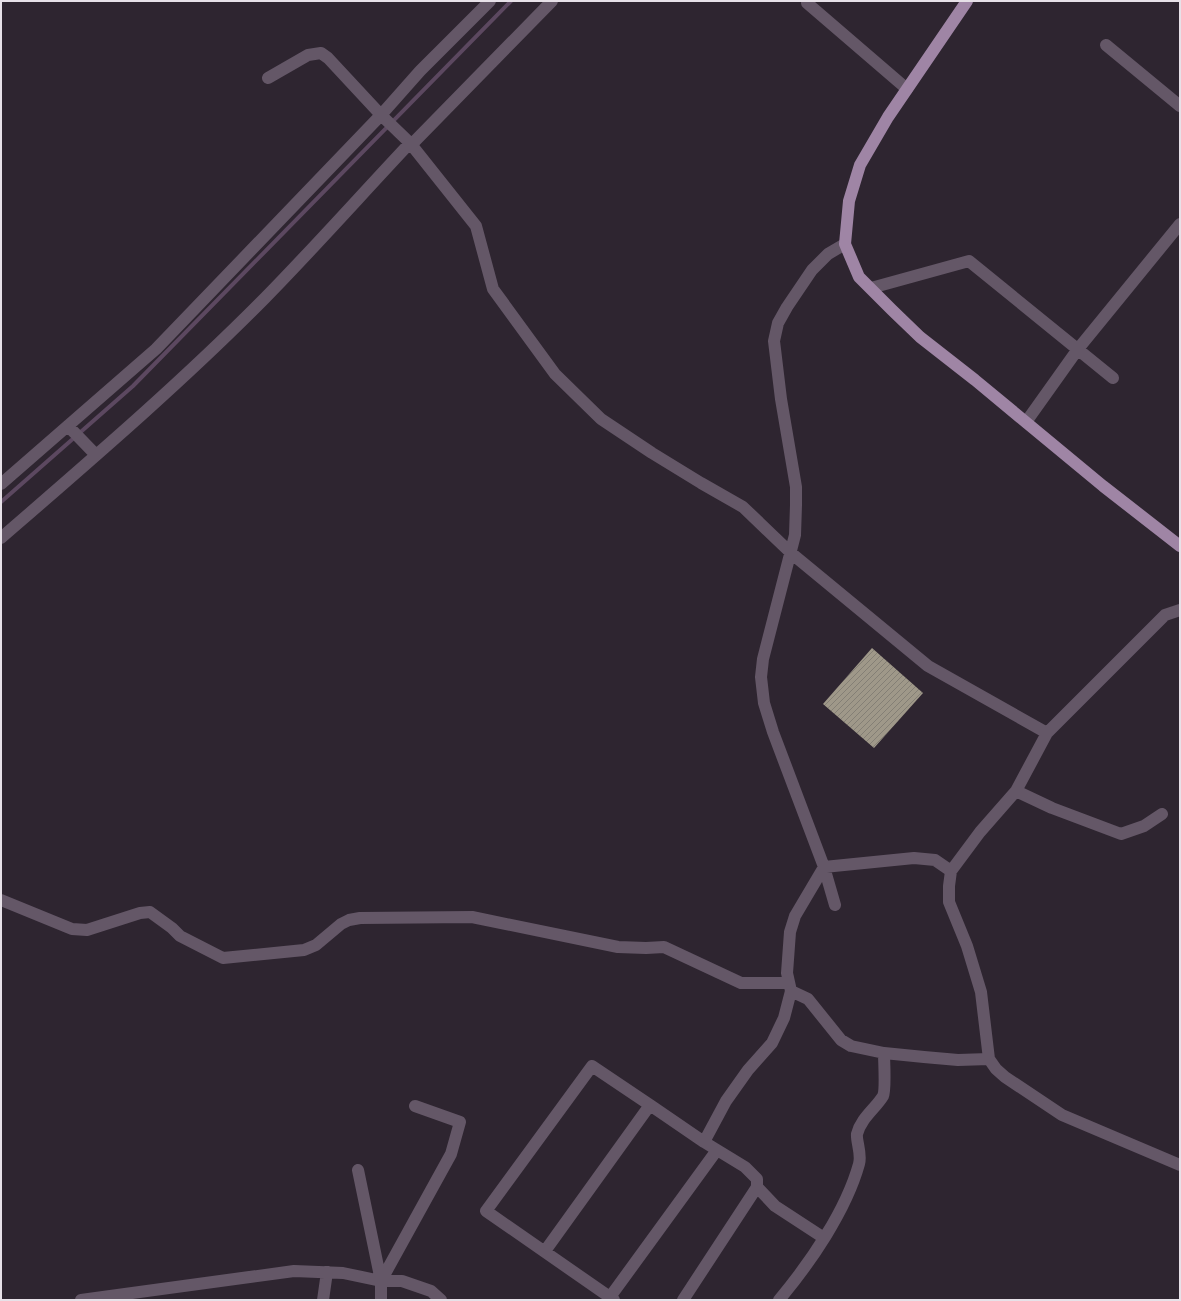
<svg xmlns="http://www.w3.org/2000/svg" width="1181" height="1301" font-family="'PT Sans',sans-serif">
<defs>
<pattern id="building-hatch" width="6" height="6" patternUnits="userSpaceOnUse"><rect width="6" height="6" fill="#9f9889"/><path d="M-1 1l2-2M0 6l6-6M5 7l2-2" fill="none" stroke="#847f75"/></pattern>
</defs>
<rect width="100%" height="100%" fill="#2e2530"/>
<g fill="none" stroke-linecap="round" stroke-linejoin="round">
<path stroke="#5c4860" stroke-width="4" d="M 1,502 L 133,386 L 511,1"/>
</g>
<path fill="url(#building-hatch)" d="M 872,648 L 923,693 L 874,748 L 823,704 Z"/>
<g fill="none" stroke-linecap="round" stroke-linejoin="round">
<path stroke="#645767" stroke-width="12" d="M 807,3 L 907,89
M 1106,45 L 1180,106
M 268,78 L 308,55 L 321,53 L 328,58 L 381,115 L 410,143 L 476,226 L 493,289 L 555,374 L 601,419 L 652,453 L 701,483 L 743,507 L 791,553 L 928,666 L 1047,733
M 871,288 L 969,261 L 1113,378
M 1026,422 L 1078,349 L 1180,224
M 68,426 L 96,455
M 1,484 L 156,349 L 381,115 L 420,71 L 490,1
M 1,538 C 91,460 182,382 265,298 C 315,247 362,194 410,143 L 415,141 L 552,1
M 1016,791 L 1047,733 L 1165,615 L 1180,610
M 1,900 L 72,929 L 87,930 L 140,913 L 150,912 L 172,928 L 180,936 L 223,958 L 304,950 L 316,945 L 341,924 L 349,920 L 360,918 L 472,917 L 618,947 L 646,948 L 664,947 L 741,983 L 789,983
M 835,905 L 824,867 L 914,858 L 935,860 L 951,871
M 791,991 L 808,999 L 841,1040 L 851,1046 L 884,1053 L 924,1057 L 958,1060 L 989,1059 L 996,1069 L 1005,1077 L 1062,1115 L 1180,1165
M 989,1059 L 981,992 L 967,946 L 949,902 L 949,886 L 951,871 L 980,832 L 1016,791 L 1052,808 L 1121,834 L 1144,826 L 1162,814
M 358,1170 L 381,1281 L 451,1154 L 460,1122 L 415,1106
M 824,1238 L 775,1206 L 757,1187 L 757,1179 L 745,1167 L 704,1142 L 726,1101 L 748,1070 L 772,1043 L 784,1018 L 791,991 L 787,973 L 790,932 L 795,916 L 824,867 L 773,732 L 764,703 L 761,677 L 763,659 L 795,535 L 796,505 L 796,487 L 781,399 L 774,341 L 778,323 L 787,307 L 812,270 L 828,254 L 845,244
M 545,1251 L 650,1105 L 704,1142
M 381,1281 L 402,1281 L 431,1291 L 441,1300
M 610,1297 L 717,1150
M 81,1300 L 294,1271 L 343,1273 L 381,1281 L 381,1300
M 323,1300 L 327,1272
M 614,1300 L 486,1211 L 592,1066 L 650,1105
M 683,1300 L 757,1187
M 779,1300 C 810,1263 846,1211 859,1164 C 862,1154 856,1141 857,1134 C 861,1118 876,1108 883,1096 C 886,1090 884,1062 884,1053"/>
<path stroke="#9f85a5" stroke-width="12" d="M 967,1 L 888,117 L 860,165 L 849,201 L 845,244 L 859,277 L 892,310 L 920,337 L 975,380 L 1103,486 L 1180,546"/>
</g>
<rect width="1181" height="1301" fill="none" stroke="#e7e1e8" stroke-width="4"/>
</svg>
